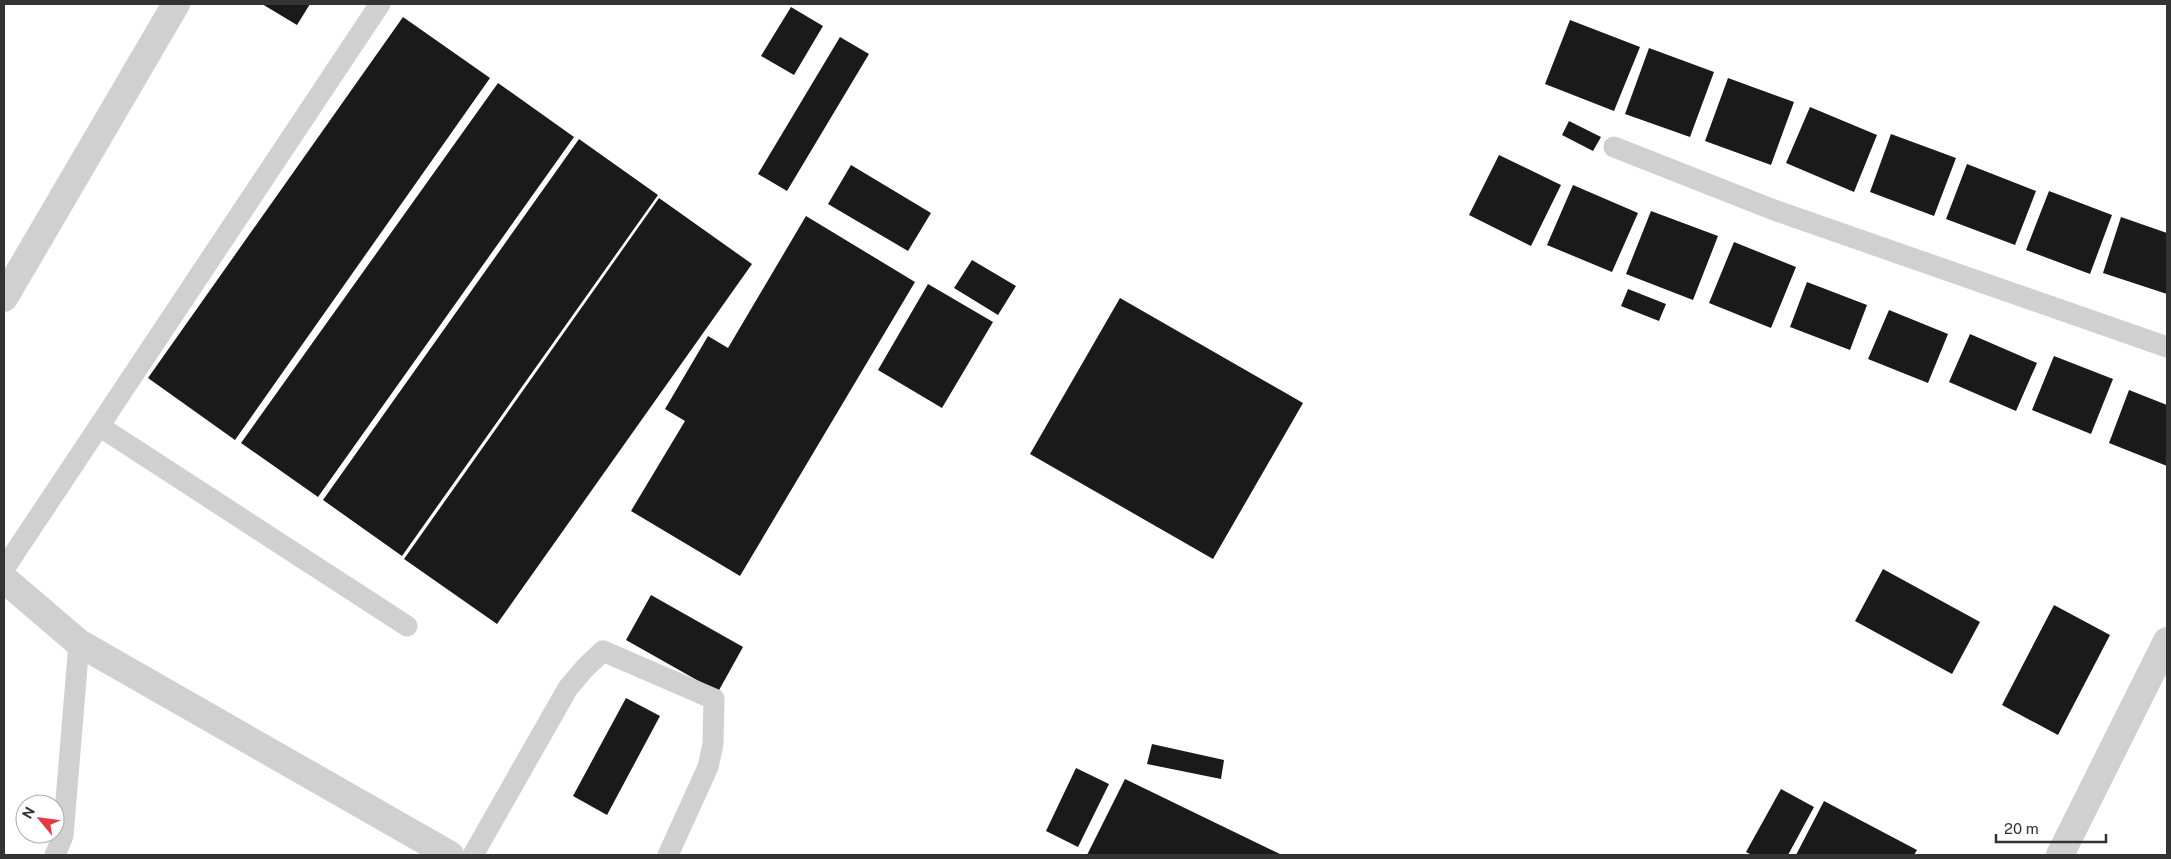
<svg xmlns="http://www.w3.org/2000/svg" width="2171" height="859" font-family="'Public Sans',sans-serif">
<rect width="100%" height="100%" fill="#fff"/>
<path fill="#1a1a1a" d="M 262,4 L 310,4 L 297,25 Z
M 791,7 L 823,26 L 794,75 L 761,56 Z
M 403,17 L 490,78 L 235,440 L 148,378 Z
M 1570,20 L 1640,47 L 1614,111 L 1545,84 Z
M 840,37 L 869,54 L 787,191 L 758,174 Z
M 1649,48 L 1714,72 L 1690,137 L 1625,114 Z
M 1728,78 L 1794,102 L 1771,165 L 1705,141 Z
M 498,83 L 574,137 L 318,497 L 241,443 Z
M 1810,107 L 1877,135 L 1854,192 L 1786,163 Z
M 1569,121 L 1601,137 L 1593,151 L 1562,135 Z
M 1891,134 L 1956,158 L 1934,216 L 1870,192 Z
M 579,139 L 658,195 L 402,556 L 323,500 Z
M 1499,155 L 1561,185 L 1531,246 L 1469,215 Z
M 1967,164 L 2036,191 L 2015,245 L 1946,219 Z
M 851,165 L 931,213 L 908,251 L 828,204 Z
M 1573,185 L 1638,213 L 1612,272 L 1547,245 Z
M 2049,191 L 2112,215 L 2090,274 L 2026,250 Z
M 659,198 L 752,264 L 497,624 L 404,559 Z
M 1651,211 L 1718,236 L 1693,300 L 1626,274 Z
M 806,216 L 915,282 L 740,576 L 631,511 L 685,421 L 665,409 L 708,336 L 728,348 Z
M 2121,217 L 2167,233 L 2167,294 L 2103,273 Z
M 1734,242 L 1796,267 L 1771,328 L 1709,303 Z
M 972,260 L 1016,286 L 998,315 L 954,288 Z
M 1807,282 L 1867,305 L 1850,350 L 1790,327 Z
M 928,284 L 993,322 L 942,408 L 878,370 Z
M 1628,289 L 1666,304 L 1659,321 L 1621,306 Z
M 1120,298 L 1303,403 L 1213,559 L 1030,454 Z
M 1889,310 L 1948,334 L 1928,383 L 1868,359 Z
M 1970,334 L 2037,363 L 2016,411 L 1949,382 Z
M 2054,356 L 2113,379 L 2091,434 L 2032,410 Z
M 2129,390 L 2167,405 L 2167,466 L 2109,443 Z
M 1883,569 L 1980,622 L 1952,674 L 1855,621 Z
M 651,595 L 743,647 L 718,692 L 626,640 Z
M 2054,605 L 2110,635 L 2058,735 L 2002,705 Z
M 626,698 L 660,716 L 607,815 L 573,796 Z
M 1152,744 L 1224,760 L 1221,779 L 1147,764 Z
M 1076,768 L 1109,784 L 1078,847 L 1046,831 Z
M 1125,779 L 1282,855 L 1087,855 Z
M 1781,789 L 1814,807 L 1788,855 L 1752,855 L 1746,852 Z
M 1824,801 L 1917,850 L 1914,855 L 1796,855 Z"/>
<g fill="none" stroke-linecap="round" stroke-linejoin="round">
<path stroke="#d0d0d0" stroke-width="21" d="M 1614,147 L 1774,210 L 2167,347
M 99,426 L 407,626
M 4,569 L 380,4
M 55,855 L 63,836 L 79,643
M 473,855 L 568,688 L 585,668 L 603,651 L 714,699 L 713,744 L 708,767 L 668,855"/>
<path stroke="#d0d0d0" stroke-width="28" d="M 4,298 L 176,4
M 4,579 L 79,643 L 450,855
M 2060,855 L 2167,641"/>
</g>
<rect width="2171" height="859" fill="none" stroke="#333333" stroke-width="10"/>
<g transform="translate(40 819) rotate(299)"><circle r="24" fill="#ffffff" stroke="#adadad"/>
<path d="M0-4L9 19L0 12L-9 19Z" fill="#e63946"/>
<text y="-8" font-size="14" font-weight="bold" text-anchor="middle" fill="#333333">N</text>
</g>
<path d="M1996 834v8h110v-8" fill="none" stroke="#333333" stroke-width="2.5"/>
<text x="2004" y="834" font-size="15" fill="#333333" stroke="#ffffff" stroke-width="4" paint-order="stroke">20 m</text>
</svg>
